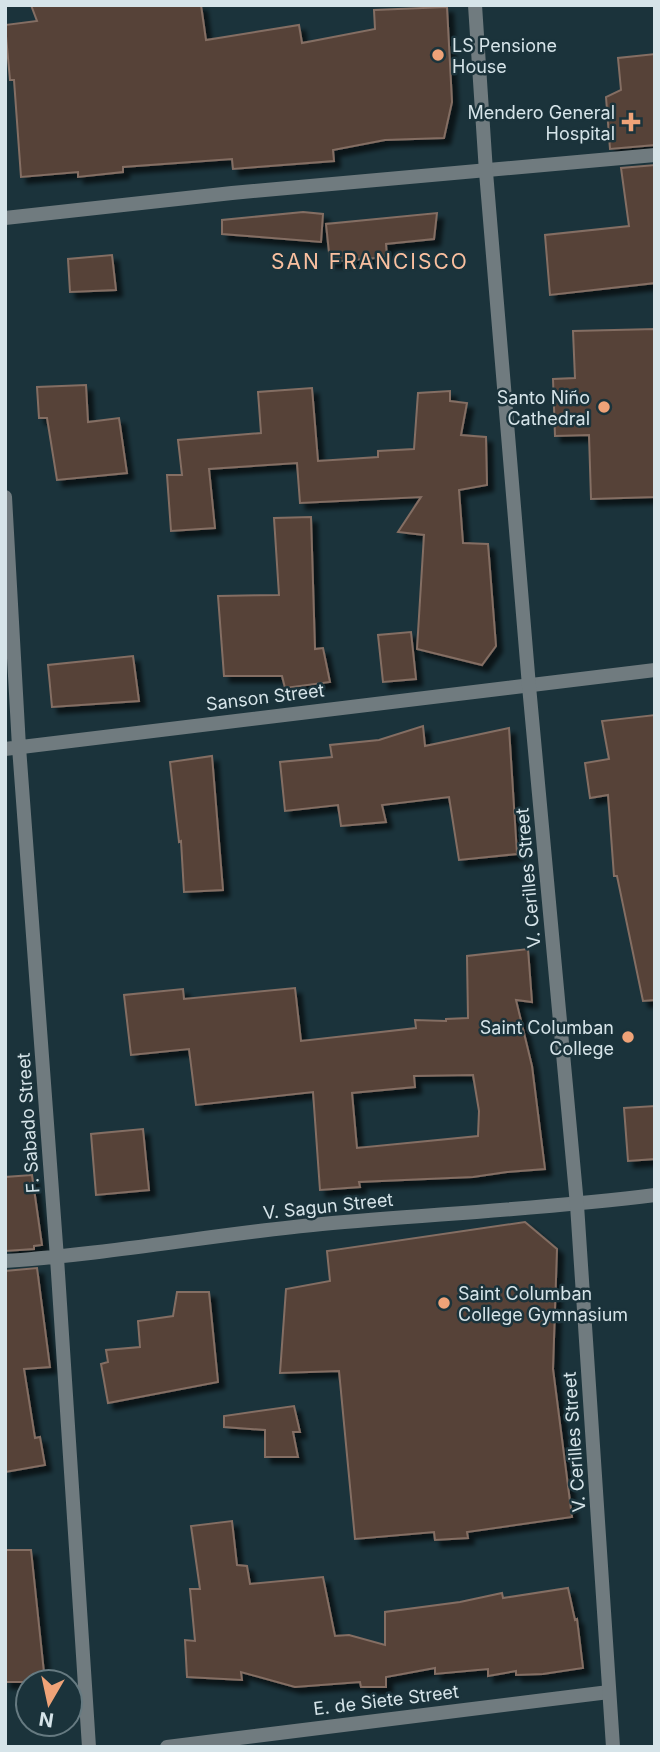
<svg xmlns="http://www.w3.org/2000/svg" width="660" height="1752" font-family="Inter,sans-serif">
<defs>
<filter id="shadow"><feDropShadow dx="6" dy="6" stdDeviation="2" flood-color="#0009"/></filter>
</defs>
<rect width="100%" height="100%" fill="#1b333b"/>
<path fill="#564238" stroke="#846e63" stroke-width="2" fill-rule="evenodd" filter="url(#shadow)" d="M 31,5 L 201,5 L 206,40 L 299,25 L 302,43 L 375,29 L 374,10 L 447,7 L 452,102 L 444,138 L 385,140 L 333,150 L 334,161 L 233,169 L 232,159 L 123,167 L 123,172 L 78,177 L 78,172 L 21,177 L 14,80 L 10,80 L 5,25 L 37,21 Z
M 655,54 L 655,145 L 610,149 L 606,97 L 621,90 L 618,58 Z
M 655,165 L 655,283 L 550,295 L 545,235 L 629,226 L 621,168 Z
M 303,212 L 323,214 L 321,242 L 222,234 L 222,220 Z
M 437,213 L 434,239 L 386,244 L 387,257 L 330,262 L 326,224 Z
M 112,255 L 116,290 L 70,292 L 68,259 Z
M 655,329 L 655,497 L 591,499 L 589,435 L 555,436 L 553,379 L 575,378 L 573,331 Z
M 86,385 L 88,422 L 119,418 L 127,473 L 57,480 L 47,418 L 39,418 L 37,387 Z
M 312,388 L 318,461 L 378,457 L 378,451 L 414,449 L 418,393 L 450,391 L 450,401 L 467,403 L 461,435 L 486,437 L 487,485 L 459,490 L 463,543 L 488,544 L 496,646 L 482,665 L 417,649 L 424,535 L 398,532 L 421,497 L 300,503 L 297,463 L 209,469 L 215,528 L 171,531 L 167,475 L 182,475 L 178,440 L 261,433 L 258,392 Z
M 311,517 L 315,649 L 323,648 L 330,682 L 285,688 L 282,676 L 224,676 L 218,596 L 279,595 L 274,518 Z
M 411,632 L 416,679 L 383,682 L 378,635 Z
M 133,656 L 139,701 L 52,707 L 48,665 Z
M 655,715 L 655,1000 L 643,1001 L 617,876 L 614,876 L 608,795 L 590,798 L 585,763 L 609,759 L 602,721 Z
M 423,726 L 425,746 L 509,728 L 517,854 L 459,860 L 449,797 L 382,805 L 386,822 L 341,826 L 338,805 L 285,811 L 280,762 L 332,757 L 330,745 L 379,740 Z
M 212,756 L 223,890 L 184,892 L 181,841 L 179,842 L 170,762 Z
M 528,949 L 532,1002 L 516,1000 L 532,1066 L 545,1169 L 507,1172 L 473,1177 L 359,1182 L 360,1187 L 320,1190 L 313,1092 L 196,1105 L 189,1049 L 131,1055 L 124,995 L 183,989 L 184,999 L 295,988 L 301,1041 L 416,1028 L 415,1020 L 446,1021 L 446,1019 L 468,1018 L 467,956 ZM 473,1075 L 479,1111 L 478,1136 L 357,1148 L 352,1093 L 415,1087 L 414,1076 Z
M 655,1106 L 655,1159 L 628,1161 L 624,1108 Z
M 143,1129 L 149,1190 L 96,1195 L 91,1134 Z
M 32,1175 L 42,1245 L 34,1246 L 34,1249 L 5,1251 L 5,1177 Z
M 525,1222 L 557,1249 L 553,1369 L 572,1517 L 467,1532 L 468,1538 L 435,1540 L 434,1532 L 355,1539 L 339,1371 L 280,1373 L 286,1289 L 330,1281 L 327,1251 Z
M 37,1268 L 50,1367 L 24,1369 L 35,1438 L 40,1437 L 45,1465 L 5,1472 L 5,1271 Z
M 177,1292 L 209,1292 L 218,1382 L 108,1403 L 101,1364 L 108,1362 L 106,1350 L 140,1347 L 138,1321 L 173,1316 Z
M 294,1406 L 300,1432 L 293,1432 L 298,1457 L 265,1457 L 265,1430 L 224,1427 L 224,1416 Z
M 232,1521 L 237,1565 L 247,1566 L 250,1584 L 323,1577 L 335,1636 L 349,1635 L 385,1645 L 385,1612 L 460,1602 L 502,1593 L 503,1598 L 568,1588 L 575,1620 L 577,1619 L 583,1668 L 543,1674 L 516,1675 L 516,1671 L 488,1676 L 488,1669 L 435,1674 L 435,1668 L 386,1677 L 386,1687 L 361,1687 L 360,1682 L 295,1687 L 241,1672 L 242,1680 L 187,1677 L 185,1640 L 195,1641 L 190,1589 L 200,1589 L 191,1526 Z
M 5,1550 L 31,1550 L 45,1682 L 5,1682 Z"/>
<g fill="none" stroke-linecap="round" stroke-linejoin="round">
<path stroke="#707b7f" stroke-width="14" d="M 5,218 L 232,193 L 655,155
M 5,497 L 19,747 L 57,1258 L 89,1747
M 5,749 L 655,670
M 5,1261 C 111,1254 216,1234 322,1224 C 433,1214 544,1209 655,1195
M 167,1747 L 609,1692"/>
<path stroke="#707b7f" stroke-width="14" d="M 475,5 L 486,172 L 529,686 L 577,1205 L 613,1747"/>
</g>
<g fill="#efa378" stroke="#1b333b" stroke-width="2.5">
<circle cx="438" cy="55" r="7"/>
<path d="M627.5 111.5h7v7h7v7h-7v7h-7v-7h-7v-7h7z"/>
<circle cx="604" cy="407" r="7"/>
<circle cx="628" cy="1037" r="7"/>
<circle cx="444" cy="1303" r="7"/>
</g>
<g text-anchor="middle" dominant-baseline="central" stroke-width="5" stroke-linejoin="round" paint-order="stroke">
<g font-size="18" fill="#d6e4e9" stroke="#1b333b" text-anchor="end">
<text x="452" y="45" text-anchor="start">LS Pensione<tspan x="452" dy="21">House</tspan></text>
<text x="615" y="112">Mendero General<tspan x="615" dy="21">Hospital</tspan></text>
<text x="590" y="397">Santo Niño<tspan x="590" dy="21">Cathedral</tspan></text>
<text x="614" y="1027">Saint Columban<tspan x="614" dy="21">College</tspan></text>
<text x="458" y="1293" text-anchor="start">Saint Columban<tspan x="458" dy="21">College Gymnasium</tspan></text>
</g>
<g font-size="18" fill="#d6e4e9" stroke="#1b333b">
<text transform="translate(265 697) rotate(-7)">Sanson Street</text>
<text transform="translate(528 878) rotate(-95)">V. Cerilles Street</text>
<text transform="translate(28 1123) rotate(-94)">F. Sabado Street</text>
<text transform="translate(328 1206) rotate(-6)">V. Sagun Street</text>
<text transform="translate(574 1442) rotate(-94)">V. Cerilles Street</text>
<text transform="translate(386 1700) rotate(-7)">E. de Siete Street</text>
</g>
<g font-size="21" letter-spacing="2" fill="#fac0a0" stroke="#1b333b">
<text x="370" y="261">SAN FRANCISCO</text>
</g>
</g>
<rect width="660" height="1752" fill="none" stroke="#d6e4e9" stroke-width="14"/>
<g transform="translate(49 1703) rotate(189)"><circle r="33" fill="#1b333b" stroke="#667a81" stroke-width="2"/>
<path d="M0-5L12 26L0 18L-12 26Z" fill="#efa378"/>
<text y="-10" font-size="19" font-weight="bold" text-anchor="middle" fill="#d6e4e9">N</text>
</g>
</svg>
